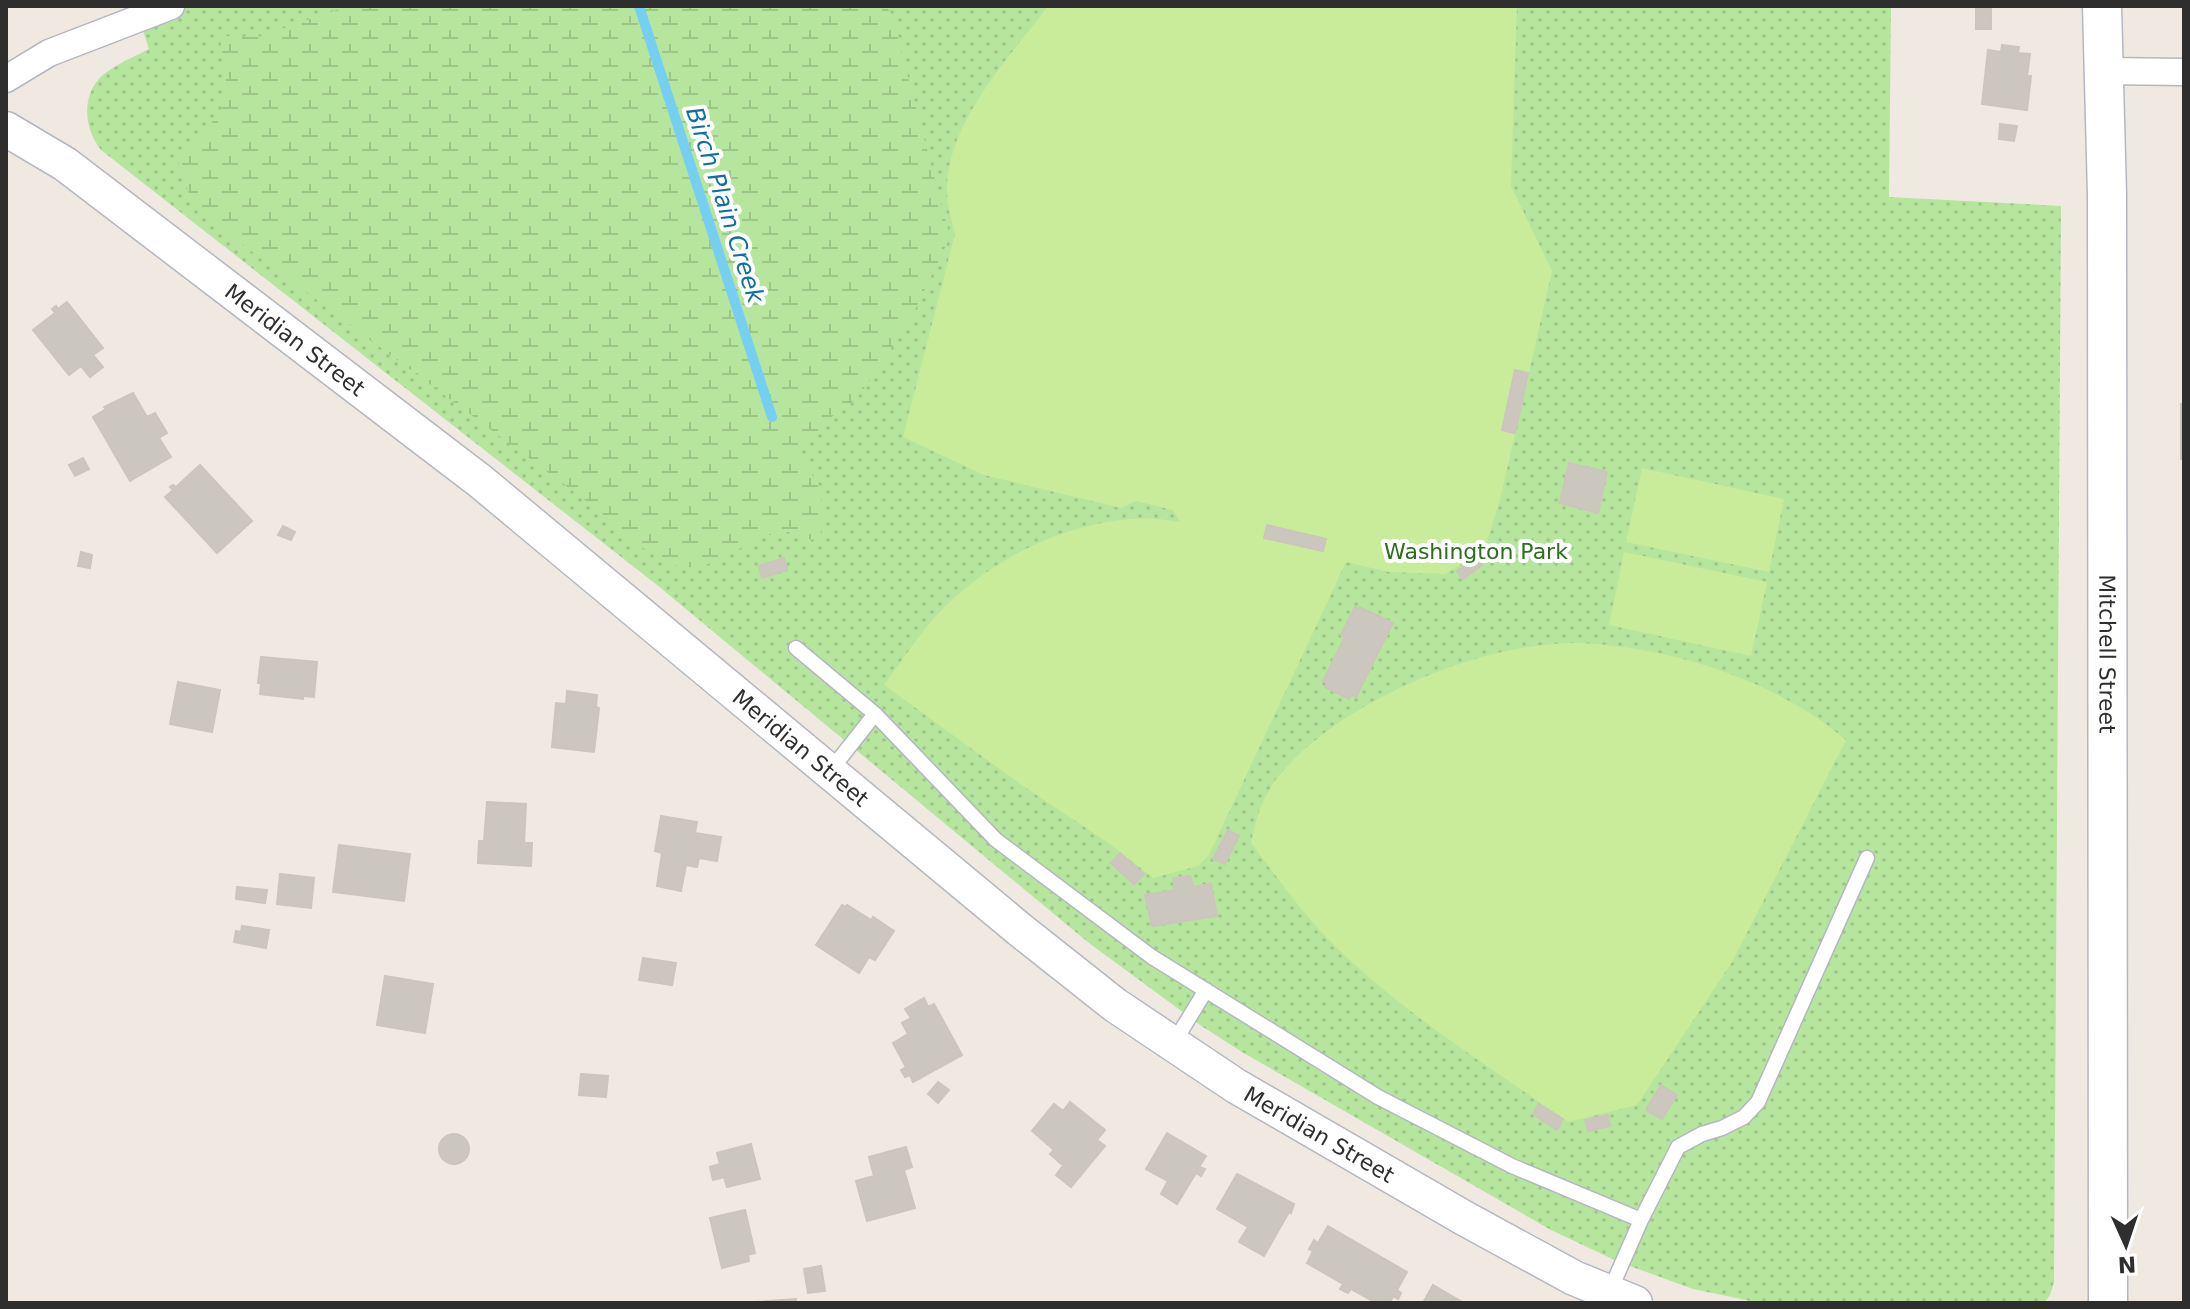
<svg xmlns="http://www.w3.org/2000/svg" width="2190" height="1309" font-family="'DejaVu Sans',sans-serif">
<defs>
<pattern id="green-dots" width="8" height="8" patternUnits="userSpaceOnUse" patternTransform="scale(2)"><rect width="8" height="8" fill="#b6e59e"/><path d="M2 2h.1M6 6h.1" fill="none" stroke="#9dc588" stroke-width="1.8" stroke-linecap="round"/></pattern>
<pattern id="wetland-marsh" width="20" height="14" patternUnits="userSpaceOnUse" patternTransform="scale(2)"><rect width="20" height="14" fill="#b6e59e"/><path d="M1 5h8M5 5V1M11 12h8M15 12V8" fill="none" stroke="#9dc588"/></pattern>
</defs>
<rect width="100%" height="100%" fill="#efe9e1"/>
<path fill="url(#green-dots)" d="M 135,6 L 1891,6 L 1889,197 L 2061,206 L 2054,1282 L 2050,1295 L 2044,1303 L 1760,1303 L 1693,1289 L 1619,1262 L 1551,1230 L 1242,1052 L 1203,1027 L 1089,943 L 657,585 L 101,150 C 84,129 80,94 104,74 C 117,64 134,57 149,49 Z"/>
<path fill="url(#wetland-marsh)" d="M 348,6 L 886,6 L 892,16 L 950,237 L 916,308 L 878,370 L 855,400 L 831,417 L 799,452 L 799,459 C 821,477 827,509 820,536 L 812,540 C 805,538 796,532 789,532 C 747,531 715,580 672,564 C 643,553 621,529 597,509 L 195,209 L 178,165 L 201,132 L 221,114 L 226,78 L 220,36 L 258,37 Z"/>
<path fill="#c9ec9a" d="M 1048,6 L 1517,6 L 1511,186 L 1552,271 L 1500,500 L 1484,551 L 1445,574 L 1389,572 L 1346,562 L 1209,855 L 1198,866 L 1153,878 L 1110,844 L 1023,786 L 884,685 C 901,662 917,637 936,616 C 985,563 1059,524 1131,519 C 1148,517 1164,520 1180,522 L 1173,510 L 1136,501 L 1121,508 L 984,475 L 903,437 L 955,234 C 953,224 949,214 948,204 C 938,131 1007,61 1048,6 Z
M 1642,468 L 1784,499 L 1769,572 L 1626,542 Z
M 1624,552 L 1767,582 L 1751,656 L 1609,625 Z
M 1580,643 C 1671,647 1776,680 1846,740 L 1732,962 L 1637,1105 L 1568,1122 C 1487,1065 1402,1013 1332,943 C 1302,913 1277,877 1251,843 C 1256,817 1264,791 1283,771 C 1346,699 1484,641 1580,643 Z"/>
<g fill="none" stroke-linecap="round" stroke-linejoin="round">
<path stroke="#75cff0" stroke-width="10" d="M 639,6 L 772,417"/>
</g>
<path fill="#cbc7bf" stroke="#cbc5ba" stroke-width="2" d="M 1976,8 L 1991,8 L 1991,29 L 1976,29 Z
M 2002,45 L 2019,47 L 2018,53 L 2030,54 L 2027,76 L 2031,76 L 2027,110 L 1982,104 L 1988,50 L 2001,52 Z
M 2000,124 L 2017,126 L 2014,141 L 1999,139 Z
M 67,302 L 103,348 L 93,355 L 103,367 L 90,377 L 81,366 L 69,375 L 33,330 L 55,313 L 52,309 L 56,306 L 58,309 Z
M 1515,370 L 1528,373 L 1515,433 L 1502,430 Z
M 133,393 L 147,417 L 155,413 L 167,433 L 159,438 L 171,457 L 130,481 L 93,417 L 106,409 L 104,407 Z
M 2181,404 L 2184,404 L 2184,459 L 2181,459 Z
M 83,458 L 89,469 L 75,476 L 69,465 Z
M 1569,463 L 1607,472 L 1598,513 L 1560,503 Z
M 200,465 L 252,521 L 217,553 L 165,497 L 173,490 L 170,487 L 173,485 L 176,487 Z
M 1267,525 L 1326,539 L 1323,551 L 1264,538 Z
M 283,526 L 295,532 L 291,540 L 278,535 Z
M 81,552 L 92,555 L 90,568 L 78,566 Z
M 784,558 L 787,570 L 762,578 L 759,566 Z
M 1476,558 L 1482,565 L 1463,579 L 1457,571 Z
M 1355,607 L 1359,609 L 1360,607 L 1393,623 L 1356,697 L 1352,694 L 1349,699 L 1325,687 L 1327,683 L 1323,681 L 1345,637 L 1341,635 Z
M 261,657 L 317,662 L 314,697 L 303,696 L 303,699 L 260,694 L 261,683 L 258,683 Z
M 178,682 L 220,690 L 212,732 L 170,724 Z
M 567,691 L 597,695 L 596,707 L 599,708 L 594,752 L 552,747 L 556,703 L 566,704 Z
M 487,802 L 526,804 L 524,843 L 532,843 L 531,866 L 478,863 L 479,841 L 484,841 Z
M 661,816 L 697,822 L 695,833 L 721,837 L 717,861 L 699,858 L 697,867 L 686,865 L 681,891 L 657,886 L 662,853 L 655,851 Z
M 1228,830 L 1239,836 L 1225,864 L 1213,859 Z
M 339,845 L 410,854 L 404,901 L 333,892 Z
M 1120,853 L 1144,874 L 1134,884 L 1111,863 Z
M 280,874 L 314,878 L 311,908 L 277,904 Z
M 1190,876 L 1193,887 L 1211,884 L 1217,916 L 1152,926 L 1145,895 L 1175,890 L 1173,878 Z
M 237,887 L 267,890 L 265,903 L 236,899 Z
M 842,905 L 846,907 L 847,905 L 871,920 L 873,917 L 894,931 L 875,960 L 869,957 L 859,973 L 816,945 Z
M 242,926 L 269,930 L 266,948 L 234,942 L 236,931 L 241,932 Z
M 643,958 L 676,963 L 672,985 L 639,980 Z
M 385,976 L 433,984 L 425,1033 L 377,1025 Z
M 924,998 L 928,1007 L 934,1004 L 962,1055 L 913,1082 L 910,1075 L 905,1077 L 901,1070 L 906,1067 L 893,1043 L 908,1034 L 902,1023 L 911,1018 L 905,1009 Z
M 581,1074 L 608,1076 L 606,1097 L 579,1095 Z
M 938,1082 L 949,1090 L 938,1103 L 928,1094 Z
M 1661,1085 L 1677,1095 L 1662,1119 L 1646,1110 Z
M 1070,1102 L 1105,1130 L 1097,1140 L 1105,1146 L 1071,1187 L 1056,1175 L 1065,1163 L 1061,1164 L 1050,1154 L 1054,1150 L 1032,1131 L 1054,1104 L 1063,1111 Z
M 1539,1104 L 1563,1119 L 1557,1130 L 1533,1114 Z
M 1608,1115 L 1610,1126 L 1588,1131 L 1585,1120 Z
M 1167,1133 L 1206,1156 L 1199,1167 L 1205,1169 L 1201,1176 L 1196,1173 L 1177,1204 L 1161,1194 L 1168,1181 L 1146,1169 Z
M439 1149a15 15 0 1 1 30 0a15 15 0 1 1-30 0Z
M 751,1144 L 760,1179 L 727,1187 L 724,1177 L 713,1180 L 710,1167 L 720,1164 L 717,1153 Z
M 906,1147 L 912,1167 L 904,1170 L 915,1208 L 867,1221 L 856,1181 L 874,1176 L 869,1157 Z
M 1237,1174 L 1294,1204 L 1291,1213 L 1289,1212 L 1264,1256 L 1239,1242 L 1248,1227 L 1217,1209 Z
M 745,1210 L 755,1253 L 748,1255 L 749,1261 L 722,1268 L 710,1218 Z
M 1328,1226 L 1407,1272 L 1397,1290 L 1401,1293 L 1398,1299 L 1393,1296 L 1390,1303 L 1376,1303 L 1351,1289 L 1348,1293 L 1340,1289 L 1343,1284 L 1307,1263 L 1313,1251 L 1309,1249 L 1314,1240 L 1318,1243 Z
M 821,1266 L 825,1291 L 808,1293 L 804,1269 Z
M 1433,1285 L 1464,1303 L 1423,1303 Z
M 796,1299 L 796,1303 L 756,1303 L 756,1302 Z"/>
<g fill="none" stroke-linecap="round" stroke-linejoin="round">
<g stroke="#b4b7c1" stroke-width="17">
<path id="service" d="M 796,648 L 875,714 L 830,771
M 875,714 L 996,840 L 1152,957 L 1378,1097 L 1512,1166 L 1641,1220
M 1173,1044 L 1206,990
M 1609,1293 L 1641,1220 L 1678,1147 L 1702,1134 L 1722,1128 L 1744,1117 L 1758,1102 L 1867,858"/>
</g>
<g stroke="#b4b7c1" stroke-width="29">
<path id="minor" d="M 2105,71 L 2184,72
M 6,79 L 49,53 L 171,6"/>
</g>
<g stroke="#b4b7c1" stroke-width="37">
<g id="tertiary">
<path id="s1" d="M 6,129 L 65,164 L 480,481 L 1019,929 L 1115,1005 L 1236,1086 L 1464,1218 L 1574,1278 L 1635,1303"/>
</g>
</g>
<g stroke="#b4b7c1" stroke-width="41">
<g id="secondary">
<path id="s2" d="M 2102,6 L 2107,195 L 2108,1303"/>
</g>
</g>
<use href="#service" stroke="#fff" stroke-width="14"/>
<use href="#minor" stroke="#fff" stroke-width="26"/>
<use href="#tertiary" stroke="#fff" stroke-width="34"/>
<use href="#secondary" stroke="#fff" stroke-width="38"/>
</g>
<g text-anchor="middle" dominant-baseline="central" stroke-width="8" stroke-linejoin="round" paint-order="stroke">
<g font-size="22" fill="#2e2e2e" stroke="#fff">
<text stroke="none"><textPath href="#s1" startOffset="358">Meridian Street</textPath></text>
<text stroke="none"><textPath href="#s2" startOffset="648">Mitchell Street</textPath></text>
<text stroke="none"><textPath href="#s1" startOffset="1008">Meridian Street</textPath></text>
<text stroke="none"><textPath href="#s1" startOffset="1656">Meridian Street</textPath></text>
</g>
<g font-size="22" fill="#2c6e1b" stroke="#fff">
<text x="1476" y="551">Washington Park</text>
</g>
<g font-size="24" font-style="italic" fill="#0d6fa3" stroke="#fff">
<text transform="translate(725 205) rotate(72)">Birch Plain Creek</text>
</g>
</g>
<rect width="2190" height="1309" fill="none" stroke="#2e2e2e" stroke-width="16"/>
<g transform="translate(2126 1245) rotate(177)" stroke="#ffffff" stroke-width="6" paint-order="stroke">
<path d="M0-6L14 30L0 20L-14 30Z" fill="#2e2e2e"/>
<text y="-12" font-size="22" font-weight="bold" text-anchor="middle" fill="#2e2e2e">N</text>
</g>
</svg>
